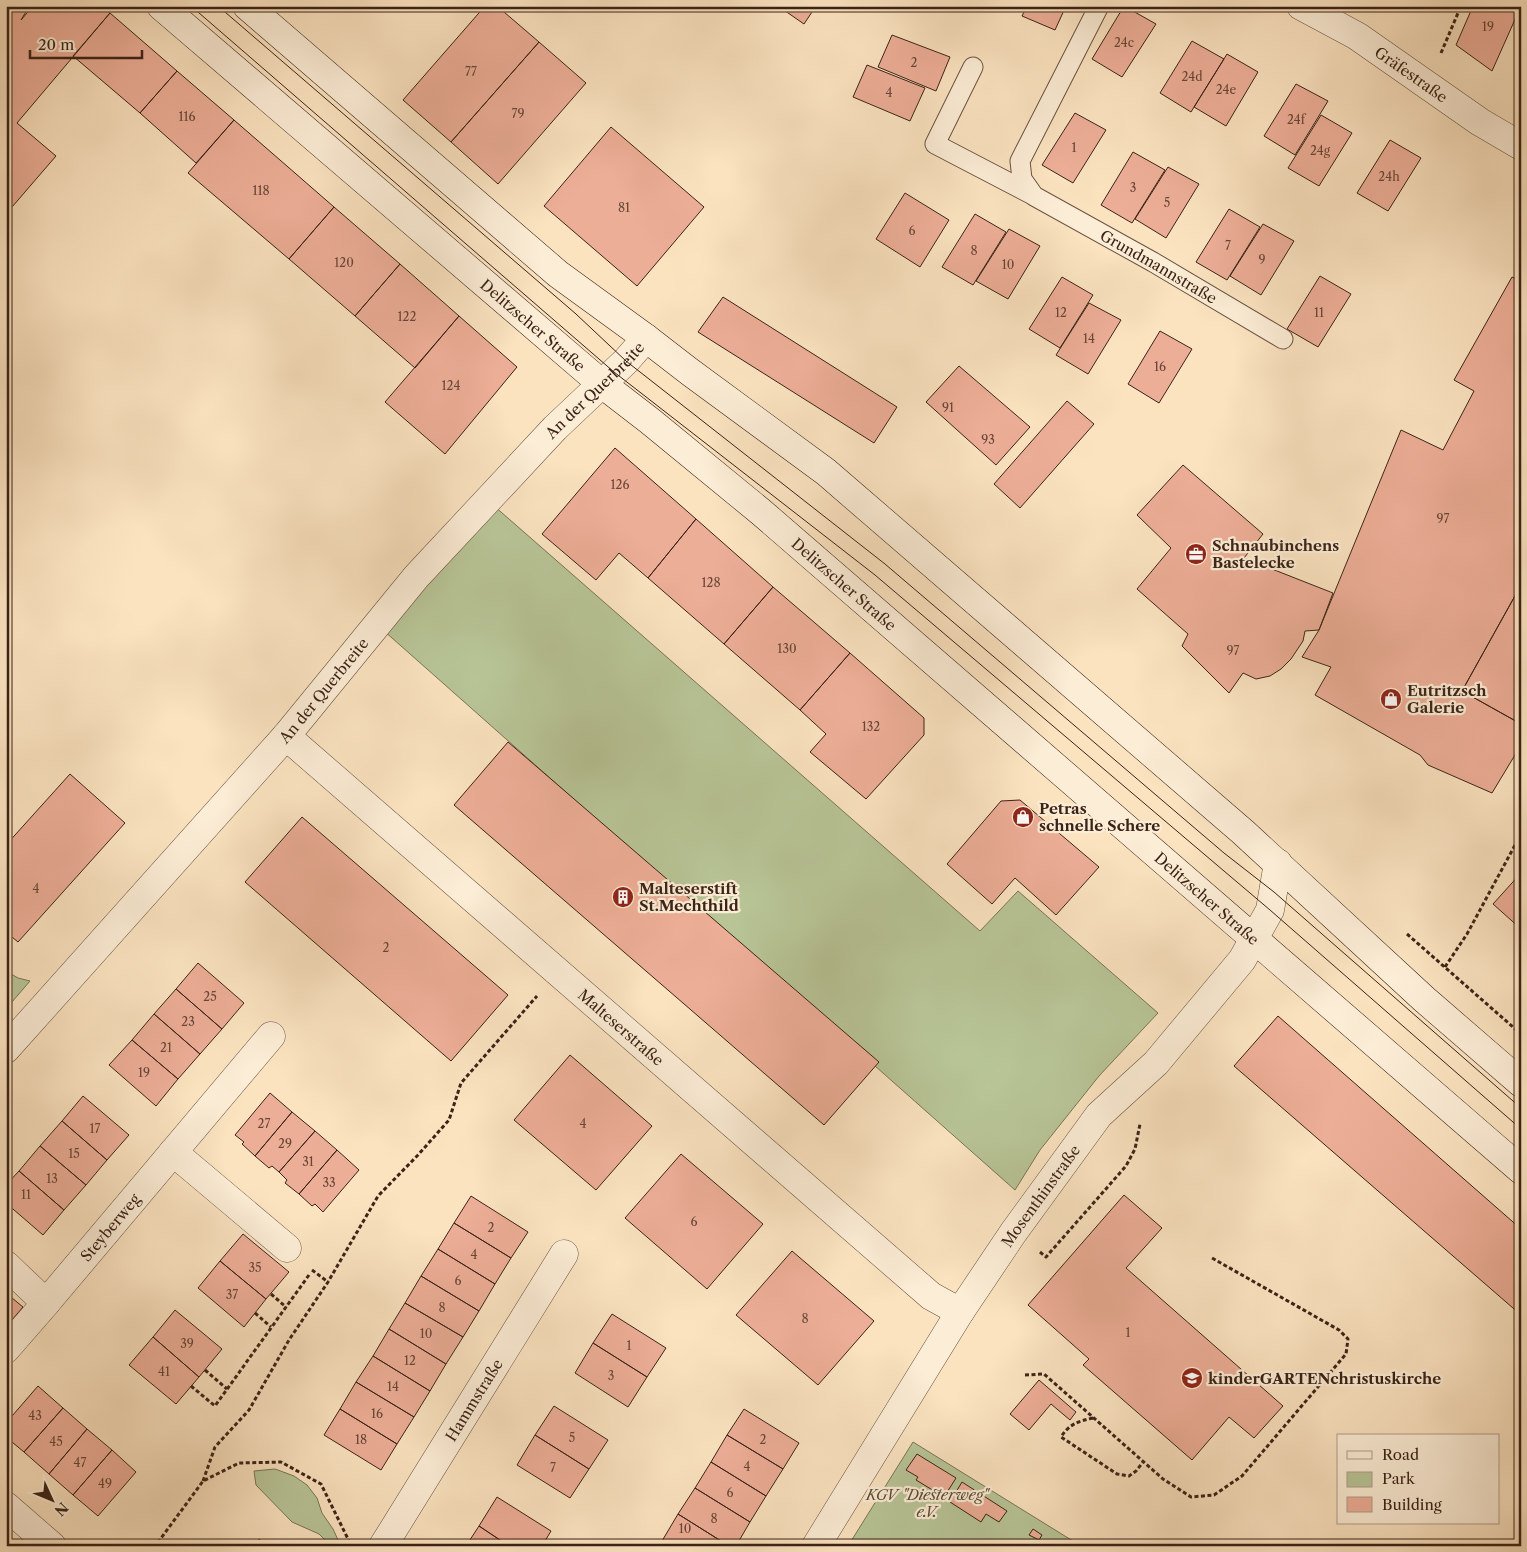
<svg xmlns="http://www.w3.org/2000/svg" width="1527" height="1552" font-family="'Libre Caslon Text',serif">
<rect width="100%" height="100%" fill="#fbe3c0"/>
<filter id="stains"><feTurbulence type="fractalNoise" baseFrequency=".004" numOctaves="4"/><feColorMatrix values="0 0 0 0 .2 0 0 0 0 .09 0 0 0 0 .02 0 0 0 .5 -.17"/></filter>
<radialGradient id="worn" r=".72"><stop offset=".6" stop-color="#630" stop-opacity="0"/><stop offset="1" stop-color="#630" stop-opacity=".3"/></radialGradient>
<path fill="#b8c597" stroke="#7a7457" d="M 493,505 L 980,931 L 1018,891 L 1158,1013 L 1099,1076 L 1040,1150 L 1015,1190 L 383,630 Z
M 6,971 L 18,978 L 30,981 L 6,1009 Z
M 913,1442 L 1081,1546 L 848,1546 Z
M 275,1469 L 294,1476 L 307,1485 L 317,1498 L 322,1513 L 333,1529 L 339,1542 L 328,1543 L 319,1534 L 292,1522 L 256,1485 L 254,1471 Z"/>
<path fill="#edae97" stroke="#3b2317" d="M 6,6 L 23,6 L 27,10 L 21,20 L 33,6 L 102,6 L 110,13 L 17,123 L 56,156 L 6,214 Z
M 485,6 L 497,6 L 539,42 L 451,142 L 403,100 Z
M 778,6 L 816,6 L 804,24 Z
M 1027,6 L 1066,6 L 1055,30 L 1022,16 Z
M 1124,6 L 1156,24 L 1122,77 L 1092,59 Z
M 1473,6 L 1521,6 L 1492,71 L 1456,45 Z
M 110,13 L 177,71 L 140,113 L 73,56 Z
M 892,35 L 950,57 L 936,91 L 878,67 Z
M 1192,41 L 1224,59 L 1191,112 L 1160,93 Z
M 539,42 L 586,83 L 498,184 L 451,142 Z
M 1227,54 L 1258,72 L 1226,126 L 1194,107 Z
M 867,65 L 925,88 L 910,121 L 853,97 Z
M 177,71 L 234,120 L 196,163 L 140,113 Z
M 1296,84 L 1328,101 L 1295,155 L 1264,136 Z
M 1075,113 L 1106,130 L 1073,183 L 1042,165 Z
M 1321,115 L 1352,133 L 1319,186 L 1288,168 Z
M 234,120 L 334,207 L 289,259 L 188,173 Z
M 611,127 L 704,207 L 637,286 L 544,206 Z
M 1390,140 L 1421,158 L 1388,211 L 1357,193 Z
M 1133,152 L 1165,170 L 1132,223 L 1101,205 Z
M 1168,167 L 1199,184 L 1166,238 L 1135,219 Z
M 905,193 L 949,220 L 920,267 L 876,239 Z
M 334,207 L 400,264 L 355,316 L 289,259 Z
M 1229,209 L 1260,227 L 1227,280 L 1196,262 Z
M 975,214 L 1006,232 L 973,285 L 942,267 Z
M 1263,224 L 1294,241 L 1261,295 L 1230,276 Z
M 1009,229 L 1040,246 L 1008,299 L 976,281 Z
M 400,264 L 459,316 L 415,368 L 355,316 Z
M 1320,276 L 1351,294 L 1318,347 L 1287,329 Z
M 1062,277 L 1093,295 L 1060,348 L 1029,329 Z
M 1512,277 L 1521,281 L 1521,585 L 1462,691 L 1521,724 L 1521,745 L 1492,793 L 1428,765 L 1420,755 L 1315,695 L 1331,667 L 1302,657 L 1319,630 L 1401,430 L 1443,450 L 1474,391 L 1454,380 Z
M 723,297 L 897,407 L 874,443 L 698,332 Z
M 1089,303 L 1121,320 L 1088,374 L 1056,355 Z
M 459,316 L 517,367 L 445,454 L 385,402 Z
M 1160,331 L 1192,349 L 1159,403 L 1128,384 Z
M 959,366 L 1030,427 L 996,465 L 926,402 Z
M 1067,401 L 1094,424 L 1020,508 L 994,484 Z
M 615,448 L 696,519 L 648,578 L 619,553 L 596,580 L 542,534 Z
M 1183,465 L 1263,534 L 1244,558 L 1333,593 L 1319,630 L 1305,631 L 1303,641 L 1291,659 L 1281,669 L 1270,676 L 1256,679 L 1243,673 L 1229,693 L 1182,646 L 1188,634 L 1137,589 L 1171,548 L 1137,515 Z
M 696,519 L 773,587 L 724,644 L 648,578 Z
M 1521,585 L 1521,724 L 1462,691 Z
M 773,587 L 850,653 L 800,710 L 724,644 Z
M 850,653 L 924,718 L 924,735 L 866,799 L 810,752 L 826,734 L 800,710 Z
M 508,742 L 879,1062 L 824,1125 L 454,805 Z
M 70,774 L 125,823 L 18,942 L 6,932 L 6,845 Z
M 1020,800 L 1099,867 L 1056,915 L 1015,878 L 992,904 L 947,864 L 1001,801 Z
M 302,817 L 508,995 L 451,1061 L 245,882 Z
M 1521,873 L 1521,929 L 1493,904 Z
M 198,963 L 244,1003 L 222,1029 L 176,989 Z
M 176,989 L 222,1029 L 200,1054 L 154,1014 Z
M 154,1014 L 200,1054 L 178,1079 L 132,1040 Z
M 1278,1016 L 1521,1229 L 1521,1315 L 1234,1066 Z
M 132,1040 L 178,1079 L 156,1106 L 109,1065 Z
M 570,1055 L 652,1126 L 596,1190 L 514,1120 Z
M 270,1093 L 292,1112 L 255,1156 L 242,1144 L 244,1142 L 235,1135 Z
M 83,1096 L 129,1135 L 107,1160 L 62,1121 Z
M 292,1112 L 315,1131 L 279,1172 L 272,1166 L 269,1168 L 255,1156 Z
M 62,1121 L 107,1160 L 86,1185 L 40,1146 Z
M 315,1131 L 337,1150 L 299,1194 L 285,1183 L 287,1180 L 279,1172 Z
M 40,1146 L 86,1185 L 64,1210 L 19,1171 Z
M 337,1150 L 359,1170 L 323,1212 L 315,1204 L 312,1206 L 299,1194 Z
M 681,1154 L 763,1224 L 707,1289 L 625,1218 Z
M 19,1171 L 64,1210 L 43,1235 L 6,1203 L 6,1185 Z
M 1124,1195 L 1162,1228 L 1126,1268 L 1283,1406 L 1254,1438 L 1229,1417 L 1192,1460 L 1083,1365 L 1089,1359 L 1028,1305 Z
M 471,1196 L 528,1232 L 511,1258 L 454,1223 Z
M 454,1223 L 511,1258 L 495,1284 L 438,1249 Z
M 243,1234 L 289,1272 L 266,1299 L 220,1261 Z
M 438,1249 L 495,1284 L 479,1311 L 421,1276 Z
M 792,1251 L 874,1321 L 818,1385 L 736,1315 Z
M 220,1261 L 266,1299 L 244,1327 L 198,1288 Z
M 421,1276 L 479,1311 L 463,1337 L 405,1303 Z
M 6,1293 L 23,1307 L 6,1327 Z
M 405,1303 L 463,1337 L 446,1364 L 389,1329 Z
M 175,1310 L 222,1349 L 199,1377 L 153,1337 Z
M 612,1314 L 666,1348 L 647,1377 L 593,1343 Z
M 389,1329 L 446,1364 L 430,1391 L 373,1356 Z
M 153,1337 L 199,1377 L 176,1404 L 129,1365 Z
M 593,1343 L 647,1377 L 628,1407 L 575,1373 Z
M 373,1356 L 430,1391 L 414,1417 L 356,1382 Z
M 1039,1380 L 1076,1412 L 1070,1420 L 1051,1404 L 1029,1430 L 1010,1414 Z
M 356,1382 L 414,1417 L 397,1444 L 340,1409 Z
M 38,1386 L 63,1408 L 24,1452 L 6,1437 L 6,1423 Z
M 554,1406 L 608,1440 L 589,1469 L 535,1435 Z
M 63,1408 L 87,1429 L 49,1474 L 24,1452 Z
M 340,1409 L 397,1444 L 381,1470 L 324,1435 Z
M 744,1409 L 799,1443 L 783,1469 L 727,1435 Z
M 87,1429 L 112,1450 L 73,1495 L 49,1474 Z
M 535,1435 L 589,1469 L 570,1498 L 517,1465 Z
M 727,1435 L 783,1469 L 766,1496 L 711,1462 Z
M 112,1450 L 136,1472 L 98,1516 L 73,1495 Z
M 917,1454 L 956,1478 L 944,1497 L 916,1480 L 918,1477 L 906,1470 Z
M 711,1462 L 766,1496 L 750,1522 L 695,1488 Z
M 962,1482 L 1007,1511 L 999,1522 L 986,1514 L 981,1522 L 950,1502 Z
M 695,1488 L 750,1522 L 736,1546 L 729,1546 L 678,1514 Z
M 497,1497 L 551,1531 L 542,1546 L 509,1546 L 479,1526 Z
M 678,1514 L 729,1546 L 669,1546 L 662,1541 Z
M 479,1526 L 509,1546 L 466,1546 Z
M 1033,1529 L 1042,1535 L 1039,1540 L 1029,1535 Z
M 259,1539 L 269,1546 L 255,1546 Z"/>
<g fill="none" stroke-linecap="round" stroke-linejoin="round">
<g stroke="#6b5341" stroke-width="21">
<g id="service">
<path id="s1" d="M 1099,6 L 1020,161 L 1022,179 L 1034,196 L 1153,262 L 1283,339"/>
<path d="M 973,67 L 935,144 L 1031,194"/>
</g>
</g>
<g stroke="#6b5341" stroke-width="29">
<g id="minor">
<path id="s2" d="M 1301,6 L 1357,36 L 1480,122 L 1521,146"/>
<path id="s3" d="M 286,736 L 931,1296 L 960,1312"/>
<path id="s4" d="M 6,1049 L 286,736 L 416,577 L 555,428 L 626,361 L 646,338"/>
<path d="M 173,1152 L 287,1248"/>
<path d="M 6,1265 L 46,1303 L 6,1349"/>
<path id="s5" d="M 46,1303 L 271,1036"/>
<path d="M 6,1506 L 52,1546"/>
<path id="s6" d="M 383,1546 L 564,1254"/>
<path id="s7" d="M 816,1546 L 960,1312 L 1013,1233 L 1099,1115 L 1156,1063 L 1242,960 L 1270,910 L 1278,863"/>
</g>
</g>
<g stroke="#3b2317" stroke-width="29">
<g id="secondary">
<path id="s8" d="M 161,6 L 602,384 L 650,421 L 761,512 L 1521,1170"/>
<path d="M 247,6 L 558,274 L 646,338 L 690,372 L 826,472 L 1243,832 L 1424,999 L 1521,1083"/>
</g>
</g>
<path stroke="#3b2317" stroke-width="3" stroke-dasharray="4 2.5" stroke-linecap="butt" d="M 1441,53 L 1461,6
M 1407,934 L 1521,1034
M 1445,967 L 1467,934 L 1521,834
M 1040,1252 L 1046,1257 L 1126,1166 L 1135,1149 L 1140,1124
M 312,1270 L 328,1282
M 271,1294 L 286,1307
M 255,1313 L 271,1327
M 205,1370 L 227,1389
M 1025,1375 L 1044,1374 L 1163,1479 L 1191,1497 L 1214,1495 L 1242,1476 L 1346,1354 L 1348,1339 L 1339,1330 L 1212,1258
M 191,1386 L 215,1406 L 309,1275
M 1093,1418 C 1079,1421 1069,1424 1061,1437 L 1117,1474 L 1129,1476 L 1136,1471 L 1144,1461
M 203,1481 L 215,1447 L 249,1410 L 289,1340 L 328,1282 L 378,1196 L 418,1155 L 449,1120 L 461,1083 L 537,996
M 152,1546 L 159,1541 L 203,1481 L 239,1463 L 281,1462 L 321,1484 L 349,1541"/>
<use href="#service" stroke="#fcedd6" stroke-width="19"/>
<use href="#minor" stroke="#fcedd6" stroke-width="28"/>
<use href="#secondary" stroke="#fcedd6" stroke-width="28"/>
<path stroke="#3b2317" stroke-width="1" d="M 191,6 L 614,372 L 875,575 L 1270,910 L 1521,1129
M 218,6 L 576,314 L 626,361 L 885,564 L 1224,853 L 1274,892 L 1521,1108"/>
</g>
<defs>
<g id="office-disc" transform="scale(1.125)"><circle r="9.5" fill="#8f2418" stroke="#fcedd6"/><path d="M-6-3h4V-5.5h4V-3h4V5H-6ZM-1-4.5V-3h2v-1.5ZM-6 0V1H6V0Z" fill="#fff"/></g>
<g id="shop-disc" transform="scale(1.125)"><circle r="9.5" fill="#8f2418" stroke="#fcedd6"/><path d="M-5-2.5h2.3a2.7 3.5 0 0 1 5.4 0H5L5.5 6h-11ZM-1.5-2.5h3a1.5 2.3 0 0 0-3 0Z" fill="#fff"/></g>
<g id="building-disc" transform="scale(1.125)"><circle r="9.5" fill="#8f2418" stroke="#fcedd6"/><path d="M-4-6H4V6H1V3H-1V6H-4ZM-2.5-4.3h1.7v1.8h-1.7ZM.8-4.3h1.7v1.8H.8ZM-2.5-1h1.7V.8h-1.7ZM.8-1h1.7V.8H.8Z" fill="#fff"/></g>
<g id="school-disc" transform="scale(1.125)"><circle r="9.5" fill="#8f2418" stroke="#fcedd6"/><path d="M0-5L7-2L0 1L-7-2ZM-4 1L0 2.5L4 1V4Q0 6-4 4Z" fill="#fff"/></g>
</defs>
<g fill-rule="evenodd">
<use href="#office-disc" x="1196" y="554"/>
<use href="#shop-disc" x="1391" y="699"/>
<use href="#shop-disc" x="1023" y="817"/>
<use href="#building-disc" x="623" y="897"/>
<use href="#school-disc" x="1192" y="1378"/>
</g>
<g text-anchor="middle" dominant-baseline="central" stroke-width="4.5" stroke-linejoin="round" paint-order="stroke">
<g font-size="12" fill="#684637">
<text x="1488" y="26">19</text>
<text x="1124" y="42">24c</text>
<text x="914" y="62">2</text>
<text x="471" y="71">77</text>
<text x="1192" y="76">24d</text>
<text x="1226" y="89">24e</text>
<text x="889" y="92">4</text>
<text x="518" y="113">79</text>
<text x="187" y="116">116</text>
<text x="1296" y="119">24f</text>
<text x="1074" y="147">1</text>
<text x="1320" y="150">24g</text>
<text x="1389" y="176">24h</text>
<text x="1133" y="187">3</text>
<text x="261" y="190">118</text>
<text x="1167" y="202">5</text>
<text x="624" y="207">81</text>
<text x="912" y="230">6</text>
<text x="1228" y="245">7</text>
<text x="974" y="250">8</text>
<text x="1262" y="259">9</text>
<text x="344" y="262">120</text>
<text x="1008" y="264">10</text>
<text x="1061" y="312">12</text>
<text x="1319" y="312">11</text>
<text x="407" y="316">122</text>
<text x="1089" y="338">14</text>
<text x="1160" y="366">16</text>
<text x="451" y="385">124</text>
<text x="948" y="407">91</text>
<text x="988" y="439">93</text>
<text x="620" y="484">126</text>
<text x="1443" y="518">97</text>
<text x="711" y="582">128</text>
<text x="787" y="648">130</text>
<text x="1233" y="650">97</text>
<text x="871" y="726">132</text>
<text x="36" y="888">4</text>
<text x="386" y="947">2</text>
<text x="210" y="996">25</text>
<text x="188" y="1021">23</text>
<text x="166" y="1047">21</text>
<text x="144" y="1072">19</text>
<text x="264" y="1123">27</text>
<text x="583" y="1123">4</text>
<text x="95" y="1128">17</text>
<text x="285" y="1143">29</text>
<text x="74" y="1153">15</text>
<text x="308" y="1161">31</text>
<text x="52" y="1178">13</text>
<text x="329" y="1182">33</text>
<text x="26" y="1194">11</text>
<text x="694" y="1221">6</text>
<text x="491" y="1227">2</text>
<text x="474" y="1254">4</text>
<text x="255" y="1267">35</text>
<text x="458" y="1280">6</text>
<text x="232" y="1294">37</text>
<text x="442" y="1307">8</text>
<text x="805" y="1318">8</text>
<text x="1128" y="1332">1</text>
<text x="426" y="1333">10</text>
<text x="187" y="1343">39</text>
<text x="629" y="1345">1</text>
<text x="410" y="1360">12</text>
<text x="164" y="1371">41</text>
<text x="611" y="1375">3</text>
<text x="393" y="1386">14</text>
<text x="377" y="1413">16</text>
<text x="35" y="1415">43</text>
<text x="572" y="1437">5</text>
<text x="361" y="1439">18</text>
<text x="763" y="1439">2</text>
<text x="56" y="1441">45</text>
<text x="80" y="1462">47</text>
<text x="747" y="1466">4</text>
<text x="553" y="1467">7</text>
<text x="105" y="1483">49</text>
<text x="730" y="1492">6</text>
<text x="714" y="1518">8</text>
<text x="685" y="1528">10</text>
</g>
<g font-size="15" fill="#3b2317" stroke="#fcedd6">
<text stroke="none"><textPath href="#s2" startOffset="130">Gräfestraße</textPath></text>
<text stroke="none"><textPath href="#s1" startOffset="356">Grundmannstraße</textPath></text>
<text stroke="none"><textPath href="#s8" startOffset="490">Delitzscher Straße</textPath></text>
<text stroke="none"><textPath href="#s4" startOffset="884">An der Querbreite</textPath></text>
<text stroke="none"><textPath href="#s8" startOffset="895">Delitzscher Straße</textPath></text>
<text stroke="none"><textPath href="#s4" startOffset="479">An der Querbreite</textPath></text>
<text stroke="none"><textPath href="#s8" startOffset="1375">Delitzscher Straße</textPath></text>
<text stroke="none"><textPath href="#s3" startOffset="444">Malteserstraße</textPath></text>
<text stroke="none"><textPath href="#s7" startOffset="416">Mosenthinstraße</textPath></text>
<text stroke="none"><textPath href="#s5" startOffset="99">Steyberweg</textPath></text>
<text stroke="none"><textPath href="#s6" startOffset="172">Hammstraße</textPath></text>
</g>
<g font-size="15" font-weight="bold" fill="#3b2317" stroke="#fcedd6" text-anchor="start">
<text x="1212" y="545">Schnaubinchens<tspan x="1212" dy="17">Bastelecke</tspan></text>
<text x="1407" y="690">Eutritzsch<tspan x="1407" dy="17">Galerie</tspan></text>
<text x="1039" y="808">Petras<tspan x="1039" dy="17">schnelle Schere</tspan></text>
<text x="639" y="888">Malteserstift<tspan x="639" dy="17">St.Mechthild</tspan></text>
<text x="1208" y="1378">kinderGARTENchristuskirche</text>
</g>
<g font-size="15" font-style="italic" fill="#5a4c37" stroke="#fcedd6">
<text x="927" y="1494">KGV "Diesterweg"<tspan x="927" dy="17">e.V.</tspan></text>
</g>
</g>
<rect width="1527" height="1552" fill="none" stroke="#fbe3c0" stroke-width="25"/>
<rect x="8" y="8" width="1512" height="1537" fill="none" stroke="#3b2317" stroke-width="2.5"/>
<rect x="12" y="12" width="1502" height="1527" fill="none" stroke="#3b2317"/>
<rect x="1337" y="1434" width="162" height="90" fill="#fcedd6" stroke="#af9c8a"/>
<rect x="1347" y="1451" width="25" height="8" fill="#fcedd6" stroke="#af9c8a"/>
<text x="1382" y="1460" font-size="15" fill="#3b2317">Road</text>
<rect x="1347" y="1472" width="25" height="15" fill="#b8c597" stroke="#af9c8a"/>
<text x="1382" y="1484" font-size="15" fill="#3b2317">Park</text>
<rect x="1347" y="1497" width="25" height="15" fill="#edae97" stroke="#af9c8a"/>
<text x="1382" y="1510" font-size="15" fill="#3b2317">Building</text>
<g transform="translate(52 1500) rotate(134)" stroke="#fcedd6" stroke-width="4" paint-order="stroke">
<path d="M0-4L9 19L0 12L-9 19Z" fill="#3b2317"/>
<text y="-8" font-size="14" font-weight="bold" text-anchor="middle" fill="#3b2317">N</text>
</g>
<path d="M30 50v8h112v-8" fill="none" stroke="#3b2317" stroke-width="2.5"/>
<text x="38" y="50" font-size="15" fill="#3b2317" stroke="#fcedd6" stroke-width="4" paint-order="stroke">20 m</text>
<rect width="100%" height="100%" filter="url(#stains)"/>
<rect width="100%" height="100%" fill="url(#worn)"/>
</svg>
